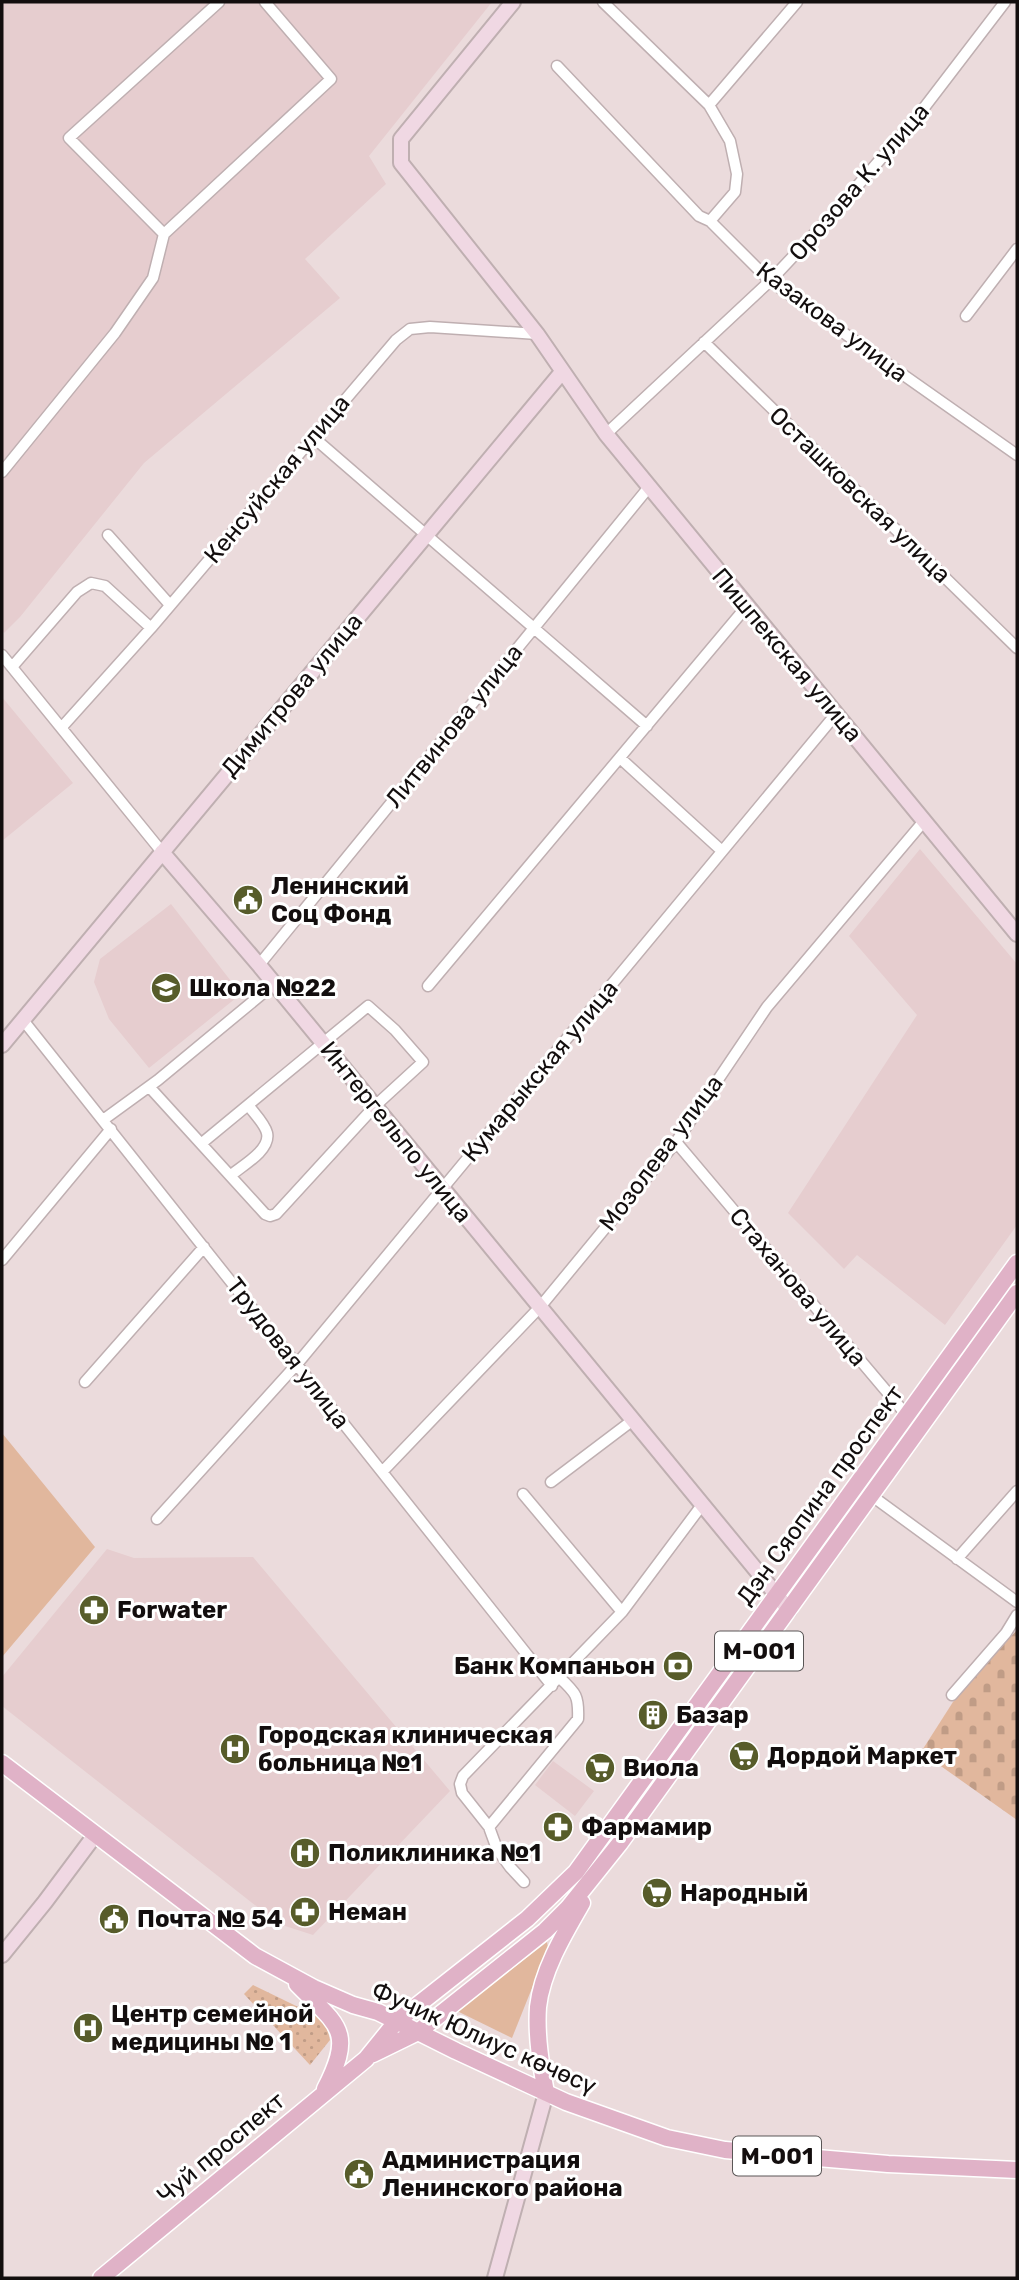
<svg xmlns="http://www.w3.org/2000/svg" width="1019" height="2280" font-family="Rubik,sans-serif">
<defs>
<pattern id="grass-dots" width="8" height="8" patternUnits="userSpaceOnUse" patternTransform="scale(1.75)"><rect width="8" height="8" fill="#e1b79d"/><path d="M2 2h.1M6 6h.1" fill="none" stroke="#c09c86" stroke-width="1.8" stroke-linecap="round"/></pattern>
<pattern id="cemetery-stones" width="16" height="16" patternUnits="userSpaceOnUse" patternTransform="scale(1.75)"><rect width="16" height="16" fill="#e1b79d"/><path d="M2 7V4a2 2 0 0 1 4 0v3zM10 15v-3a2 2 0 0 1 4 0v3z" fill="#c09c86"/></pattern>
</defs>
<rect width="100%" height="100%" fill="#ebdbdc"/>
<path fill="#e6cdcf" d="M 2,2 L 492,2 L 369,156 L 386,184 L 305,259 L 340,298 L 144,463 L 20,617 L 4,633 L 2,630 Z
M 2,697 L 73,783 L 2,841 Z
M 920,849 L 1017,964 L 1017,1225 L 945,1325 L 857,1255 L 844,1269 L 788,1213 L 917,1015 L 849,936 Z
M 171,904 L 241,994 L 149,1068 L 109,1019 L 94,982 L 100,959 Z
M 107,1549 L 134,1558 L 253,1557 L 450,1791 L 313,1935 L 279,1924 L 2,1706 L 2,1677 Z
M 553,1761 L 594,1791 L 575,1816 L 535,1785 Z"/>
<path fill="url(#grass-dots)" d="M 253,1985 L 325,2020 L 330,2040 L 310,2065 L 244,1994 Z"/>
<path fill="url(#cemetery-stones)" d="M 1017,1630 L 1017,1820 L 921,1752 L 960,1691 Z"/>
<path fill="#e1b79d" d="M 2,1433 L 95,1547 L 2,1657 Z
M 547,1942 L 548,1948 L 512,2038 L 457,2011 Z"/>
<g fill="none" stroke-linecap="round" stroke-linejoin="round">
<g stroke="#bfafb1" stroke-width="13">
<path id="street" d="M 603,2 L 709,105 L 730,141 L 737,174 L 735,192 L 710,221 L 770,281 L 1017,455
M 557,66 L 699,216 L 710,221
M 709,105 L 797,2
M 164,234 L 69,138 L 219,2
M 966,316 L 1017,249
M 704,342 L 1017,648
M 606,434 L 770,281 L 833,214 L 917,117 L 1005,2
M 313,437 L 647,726
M 2,472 L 115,333 L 153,278 L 164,234 L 331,79 L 265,2
M 108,535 L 170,605
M 2,655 L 162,852
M 12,667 L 77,592 L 91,583 L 105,586 L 151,628
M 62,727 L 151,628 L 396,340 L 410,329 L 430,327 L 537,334
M 620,758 L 722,851
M 259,965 L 649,487
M 428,986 L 747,606
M 23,1020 L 552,1686
M 153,1091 L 265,1214 L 270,1216 L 276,1214 L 375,1106 L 423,1062 L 395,1030 L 368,1006 L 202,1143
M 103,1120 L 158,1080 L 274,984
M 676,1142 L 920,1431
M 231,1175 C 242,1166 271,1150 267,1133 C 265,1124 253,1112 248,1105
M 2,1260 L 111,1129
M 85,1382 L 204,1247
M 382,1472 L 540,1307 L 676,1142 L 767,1007 L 924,821
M 551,1482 L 633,1420
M 523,1494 L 622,1612
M 872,1496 L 1017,1602
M 157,1519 L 297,1364 L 836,714
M 957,1559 L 1017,1491
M 952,1695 L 1006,1633 L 1017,1615
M 489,1827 L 578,1719 C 579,1696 576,1693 560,1678
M 524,1882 L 510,1867 L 497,1849 L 489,1827 L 462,1793 L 460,1784 L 463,1776 L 622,1612 L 702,1505"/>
</g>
<g stroke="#bfafb1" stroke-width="18">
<path id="secondary" d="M 513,2 L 401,139 L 401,163 L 537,334 L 606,434 L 1017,934
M 162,852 L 259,965 L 789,1610
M 2,1045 L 562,372
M 2,1955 L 45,1902 L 95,1835
M 495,2278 L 546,2093"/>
</g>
<g stroke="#fff" stroke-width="19">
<path id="primary" d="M 2,1763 L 255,1956 L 314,1988 L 353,2005 L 378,2012 L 456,2051 L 566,2102 L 667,2138 L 725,2150 L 888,2164 L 1017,2170
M 297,1984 C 338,2026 355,2030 325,2089
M 373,2054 L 418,2032 L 545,1931 L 568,1908 L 620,1843 L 1017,1293
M 546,2093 C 541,2065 536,2036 538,2007 C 542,1971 564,1934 582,1903
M 101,2278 L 366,2059 L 396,2022 L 527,1919 L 576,1872 L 1017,1263"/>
</g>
<use href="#street" stroke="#fff" stroke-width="10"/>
<use href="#secondary" stroke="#f0d8e3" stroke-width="14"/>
<use href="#primary" stroke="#e0b2c7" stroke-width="16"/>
</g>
<defs>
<g id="civic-disc" transform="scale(1.575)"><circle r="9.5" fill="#575c2a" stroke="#fff"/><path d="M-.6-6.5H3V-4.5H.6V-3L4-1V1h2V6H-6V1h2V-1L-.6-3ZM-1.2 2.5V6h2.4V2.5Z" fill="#fff"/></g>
<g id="school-disc" transform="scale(1.575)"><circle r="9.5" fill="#575c2a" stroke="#fff"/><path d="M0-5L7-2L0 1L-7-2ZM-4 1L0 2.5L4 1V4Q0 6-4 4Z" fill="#fff"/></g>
<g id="pharmacy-disc" transform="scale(1.575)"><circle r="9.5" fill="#575c2a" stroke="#fff"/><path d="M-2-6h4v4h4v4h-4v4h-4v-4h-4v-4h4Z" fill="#fff"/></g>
<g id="bank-disc" transform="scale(1.575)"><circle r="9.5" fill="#575c2a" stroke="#fff"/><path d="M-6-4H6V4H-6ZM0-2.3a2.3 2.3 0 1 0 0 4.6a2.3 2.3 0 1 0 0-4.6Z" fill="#fff"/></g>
<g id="building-disc" transform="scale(1.575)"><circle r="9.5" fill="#575c2a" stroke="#fff"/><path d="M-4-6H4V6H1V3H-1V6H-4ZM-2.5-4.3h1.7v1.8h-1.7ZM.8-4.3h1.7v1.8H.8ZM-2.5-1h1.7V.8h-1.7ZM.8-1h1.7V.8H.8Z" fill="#fff"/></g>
<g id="hospital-disc" transform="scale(1.575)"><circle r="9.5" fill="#575c2a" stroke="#fff"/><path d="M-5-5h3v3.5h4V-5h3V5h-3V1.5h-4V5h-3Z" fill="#fff"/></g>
<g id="supermarket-disc" transform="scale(1.575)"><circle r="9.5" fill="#575c2a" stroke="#fff"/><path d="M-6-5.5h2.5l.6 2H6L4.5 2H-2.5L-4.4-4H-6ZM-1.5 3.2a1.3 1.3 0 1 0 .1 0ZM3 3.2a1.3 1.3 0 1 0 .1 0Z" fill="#fff"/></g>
</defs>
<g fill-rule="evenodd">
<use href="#civic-disc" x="248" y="900"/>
<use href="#school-disc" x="166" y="988"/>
<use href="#pharmacy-disc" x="94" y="1610"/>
<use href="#bank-disc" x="678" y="1666"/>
<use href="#building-disc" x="653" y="1715"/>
<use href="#hospital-disc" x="235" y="1749"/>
<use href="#supermarket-disc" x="744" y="1756"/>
<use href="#supermarket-disc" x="600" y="1768"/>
<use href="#pharmacy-disc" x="558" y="1827"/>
<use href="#hospital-disc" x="305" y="1853"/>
<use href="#supermarket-disc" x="657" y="1893"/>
<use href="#pharmacy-disc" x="305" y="1912"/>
<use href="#civic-disc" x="114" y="1919"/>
<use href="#hospital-disc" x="88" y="2028"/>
<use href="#civic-disc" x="359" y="2174"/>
</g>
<g text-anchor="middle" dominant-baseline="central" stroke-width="6" stroke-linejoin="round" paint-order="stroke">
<g fill="#fff" stroke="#5a5656" stroke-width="2">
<rect x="715" y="1631.5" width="88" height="39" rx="5"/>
<rect x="733" y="2136.5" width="88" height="39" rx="5"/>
</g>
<g font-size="23" font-weight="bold" fill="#130e0e">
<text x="759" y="1651">M-001</text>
<text x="777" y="2156">М-001</text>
</g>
<g font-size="24" fill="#130e0e" stroke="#fff">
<text transform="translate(859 182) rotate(-49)">Орозова К. улица</text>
<text transform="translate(832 322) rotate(37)">Казакова улица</text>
<text transform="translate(277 479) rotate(-50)">Кенсуйская улица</text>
<text transform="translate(860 495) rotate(44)">Осташковская улица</text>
<text transform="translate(787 655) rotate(50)">Пишпекская улица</text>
<text transform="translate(292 695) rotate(-50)">Димитрова улица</text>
<text transform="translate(454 726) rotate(-51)">Литвинова улица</text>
<text transform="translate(540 1071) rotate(-50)">Кумарыкская улица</text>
<text transform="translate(396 1132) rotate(51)">Интергельпо улица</text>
<text transform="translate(661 1153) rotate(-53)">Мозолева улица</text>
<text transform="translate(798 1287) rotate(50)">Стаханова улица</text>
<text transform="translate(288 1353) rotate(52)">Трудовая улица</text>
<text transform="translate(820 1495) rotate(-54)">Дэн Сяопина проспект</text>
<text transform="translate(484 2038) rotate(24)">Фучик Юлиус көчөсү</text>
<text transform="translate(221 2148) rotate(-40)">Чуй проспект</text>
</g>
<g font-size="24" font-weight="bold" fill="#130e0e" stroke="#fff" text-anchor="start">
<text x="271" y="886">Ленинский<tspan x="271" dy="28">Соц Фонд</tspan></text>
<text x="189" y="988">Школа №22</text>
<text x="117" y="1610">Forwater</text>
<text x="655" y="1666" text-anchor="end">Банк Компаньон</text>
<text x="676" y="1715">Базар</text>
<text x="258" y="1735">Городская клиническая<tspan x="258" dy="28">больница №1</tspan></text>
<text x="767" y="1756">Дордой Маркет</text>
<text x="623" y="1768">Виола</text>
<text x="581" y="1827">Фармамир</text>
<text x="328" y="1853">Поликлиника №1</text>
<text x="680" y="1893">Народный</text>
<text x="328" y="1912">Неман</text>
<text x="137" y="1919">Почта № 54</text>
<text x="111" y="2014">Центр семейной<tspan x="111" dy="28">медицины № 1</tspan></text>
<text x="382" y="2160">Администрация<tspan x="382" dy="28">Ленинского района</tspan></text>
</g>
</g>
<rect width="1019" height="2280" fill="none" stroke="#130e0e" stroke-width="7"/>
</svg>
